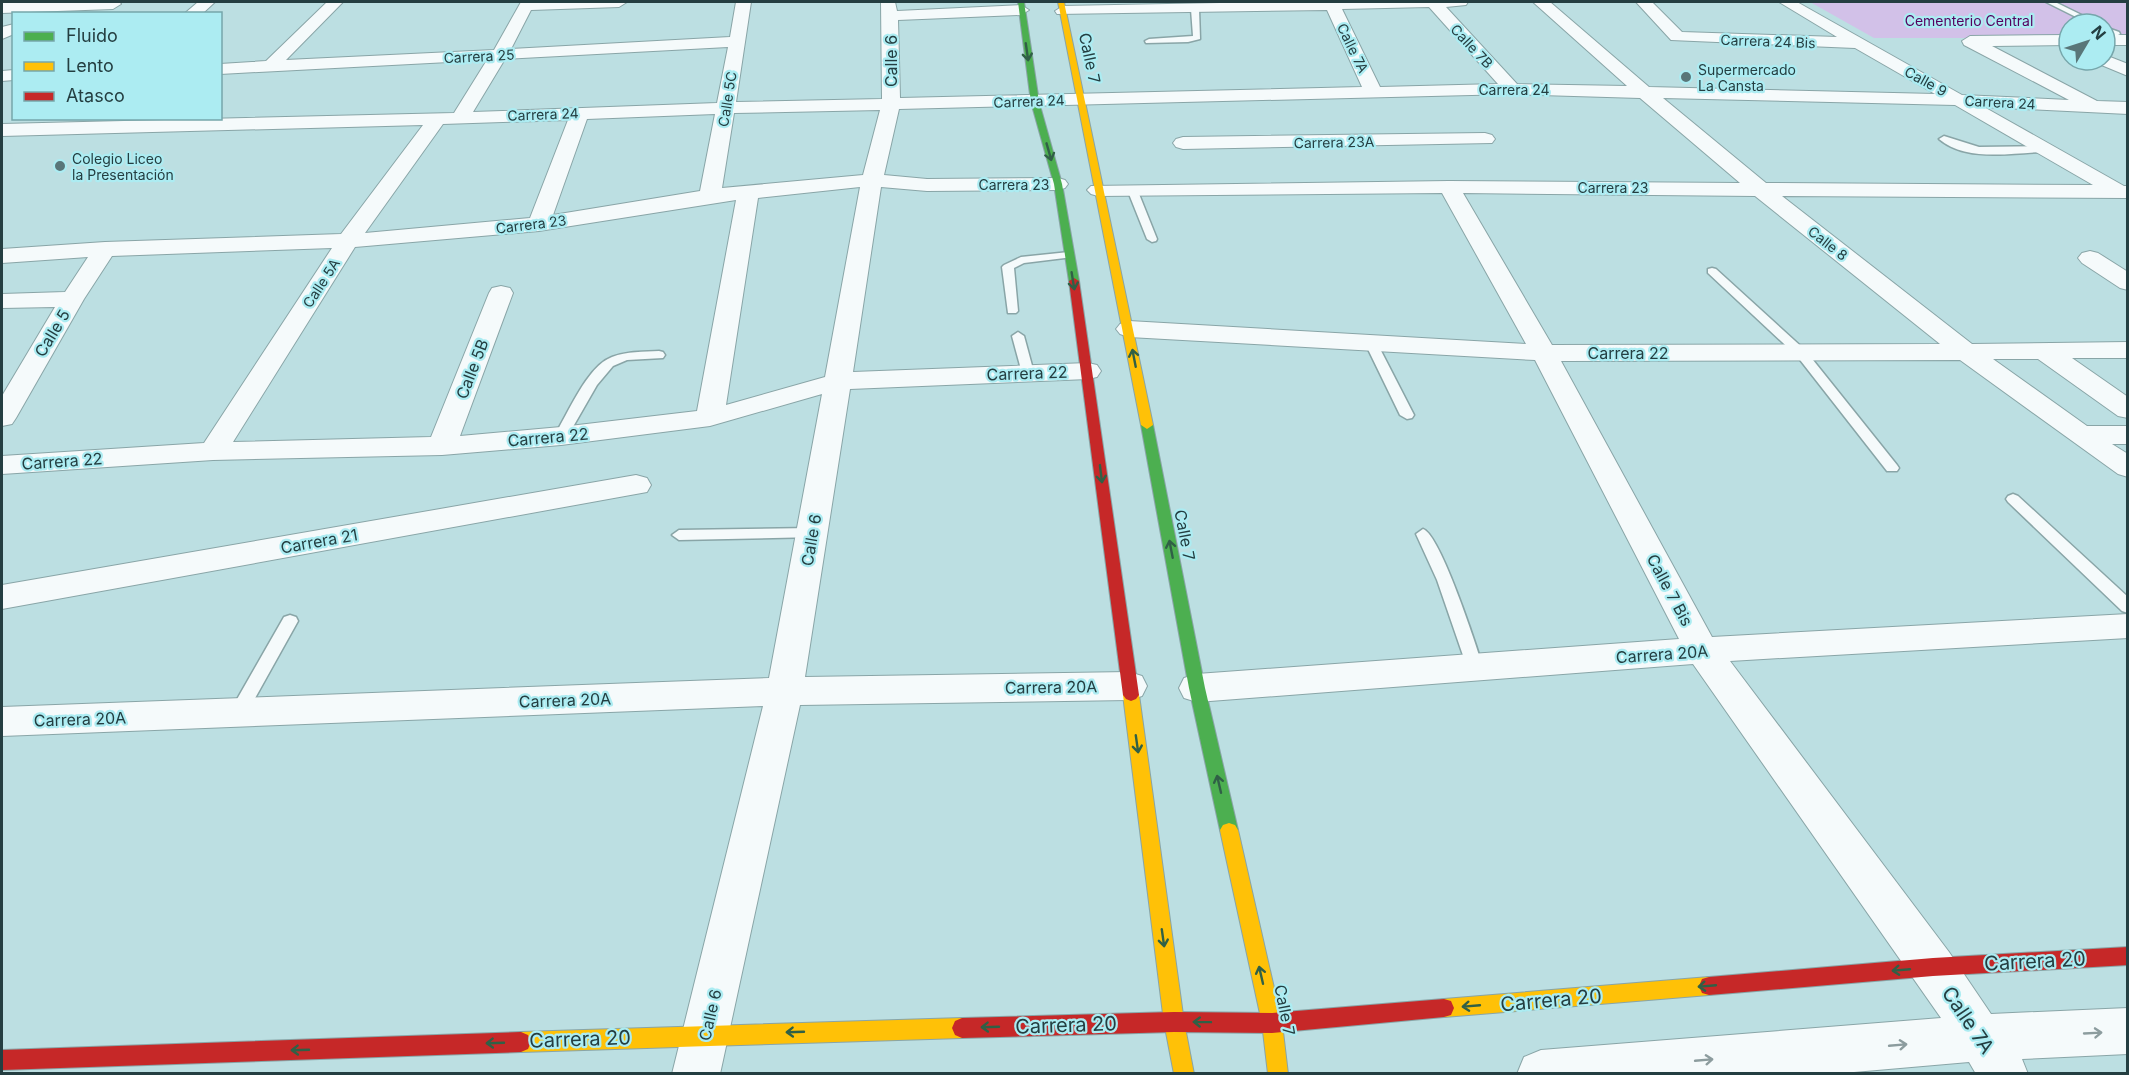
<svg xmlns="http://www.w3.org/2000/svg" width="2129" height="1075" font-family="Inter,sans-serif">
<rect width="100%" height="100%" fill="#bcdfe2"/>
<path fill="#d2c1e8" d="M 1810,2 L 2127,2 L 2127,38 L 2105,38 L 2105,24 L 2069,24 L 2069,38 L 1874,38 Z"/>
<g fill="none" stroke-linecap="round" stroke-linejoin="round">
<g stroke="#89a5a7" stroke-width="3">
<path id="lane" d="M 2046,2 L 2055,2 L 2100,24 L 2090,24 Z
M 1195,7 L 1199,9 L 1200,39 L 1188,42 L 1146,43 L 1145,41 L 1149,39 L 1193,36 L 1191,9 Z
M 2105,27 L 2119,32 L 2120,34 L 2116,36 L 2105,32 Z
M 1944,136 L 1979,147 L 2043,146 L 2048,149 L 2043,152 C 2011,153 1966,162 1939,139 Z
M 1128,187 L 1137,189 L 1157,239 L 1156,241 L 1152,242 L 1147,239 L 1127,189 Z
M 1069,252 L 1073,253 L 1073,257 L 1024,263 L 1014,268 L 1018,311 L 1016,313 L 1008,313 L 1002,267 L 1004,265 L 1021,257 Z
M 1712,268 L 1716,269 L 1805,350 L 1897,465 L 1899,468 L 1897,471 L 1887,471 L 1797,356 L 1708,273 L 1708,269 Z
M 1018,332 L 1024,336 L 1034,373 L 1032,376 L 1028,377 L 1022,373 L 1012,336 Z
M 1371,339 L 1377,343 L 1414,415 L 1412,418 L 1407,419 L 1400,415 L 1365,343 Z
M 659,351 L 663,352 L 665,355 L 663,358 L 627,360 L 613,366 L 597,385 L 566,439 L 556,439 L 554,436 C 568,414 587,366 612,357 C 627,351 643,352 659,351 Z
M 2013,494 L 2018,496 L 2128,597 L 2128,613 L 2122,611 L 2008,502 L 2006,499 L 2008,496 Z
M 812,528 L 817,529 L 819,533 L 817,537 L 679,540 L 672,535 L 679,530 Z
M 1423,529 C 1440,534 1476,645 1483,667 L 1481,671 L 1475,673 L 1469,671 L 1467,667 L 1437,580 L 1416,534 Z
M 290,615 L 296,617 L 298,621 L 244,718 L 238,720 L 232,718 L 229,713 L 232,708 L 284,617 Z"/>
</g>
<g stroke="#89a5a7" stroke-width="2">
<path id="street" d="M 53,2 L 119,2 L 121,4 L 113,9 L 2,13 L 2,3 Z
M 198,2 L 215,2 L 202,14 L 184,14 Z
M 327,2 L 343,2 L 286,60 L 494,50 L 521,2 L 627,2 L 619,7 L 531,10 L 511,49 L 730,37 L 736,2 L 751,2 L 736,102 L 882,99 L 881,2 L 895,2 L 897,11 L 1021,5 L 1029,10 L 1021,15 L 898,20 L 900,98 L 1362,87 L 1327,10 L 1057,14 L 1055,11 L 1063,6 L 1278,2 L 1468,2 L 1466,5 L 1446,7 L 1517,84 L 1627,86 L 1533,2 L 1550,2 L 1649,87 L 1935,94 L 1855,48 L 1671,40 L 1636,2 L 1652,2 L 1682,32 L 1837,37 L 1779,2 L 1797,2 L 1962,95 L 2069,100 L 1964,45 L 1962,41 L 1970,36 L 2069,35 L 2069,45 L 1992,46 L 2097,101 L 2128,102 L 2128,114 L 1984,107 L 2124,186 L 2128,186 L 2128,198 L 1782,196 L 1972,344 L 2128,342 L 2128,358 L 2072,358 L 2128,397 L 2128,418 L 2118,416 L 2038,359 L 1993,359 L 2087,426 L 2128,426 L 2128,444 L 2112,444 L 2128,454 L 2128,477 L 2118,474 L 1960,360 L 1561,361 L 1712,637 L 2128,614 L 2128,638 L 1730,661 L 1949,952 L 1991,1014 L 2128,1008 L 2128,1054 L 2022,1059 L 2028,1074 L 1976,1074 L 1969,1062 L 1831,1074 L 1517,1074 L 1524,1057 L 1541,1050 L 1941,1018 L 1693,664 L 1197,702 L 1184,698 L 1179,688 L 1184,678 L 1197,674 L 1679,639 L 1535,360 L 1129,337 L 1120,334 L 1116,329 L 1120,324 L 1129,321 L 1526,344 L 1442,193 L 1098,196 L 1091,194 L 1087,190 L 1091,186 L 1449,181 L 1740,183 L 1640,98 L 1512,94 L 899,109 L 884,175 L 927,179 L 1058,178 L 1065,180 L 1068,184 L 1065,188 L 1058,190 L 927,191 L 881,187 L 853,372 L 1088,363 L 1097,365 L 1101,371 L 1097,377 L 1088,379 L 850,389 L 805,677 L 1129,672 L 1142,676 L 1147,686 L 1142,696 L 1129,700 L 800,705 L 720,1074 L 672,1074 L 763,706 L 2,736 L 2,707 L 769,678 L 822,394 L 710,426 L 561,445 L 442,455 L 213,460 L 2,474 L 2,456 L 204,443 L 332,248 L 112,256 L 84,299 L 16,418 L 12,424 L 2,426 L 2,396 L 55,307 L 2,308 L 2,294 L 65,292 L 88,257 L 2,263 L 2,249 L 105,242 L 341,234 L 423,125 L 2,136 L 2,124 L 454,113 L 487,60 L 220,74 L 220,64 L 266,61 ZM 1429,7 L 1498,84 L 1380,87 L 1342,9 ZM 728,47 L 717,103 L 473,112 L 505,59 ZM 1663,98 L 1955,105 L 2093,185 L 1766,183 ZM 880,110 L 863,175 L 722,188 L 734,113 ZM 715,114 L 700,191 L 553,215 L 587,119 ZM 568,120 L 530,218 L 365,233 L 443,124 ZM 860,187 L 825,377 L 726,405 L 758,198 ZM 1463,193 L 1755,196 L 1940,344 L 1552,345 ZM 736,200 L 697,411 L 561,427 L 460,436 L 513,293 L 510,288 L 501,286 L 492,288 L 489,293 L 431,437 L 233,442 L 355,247 L 539,231 Z
M 14,24 L 14,34 L 2,39 L 2,27 Z
M 2105,35 L 2128,35 L 2128,45 L 2105,45 Z
M 2105,55 L 2128,64 L 2128,76 L 2099,64 L 2096,60 L 2105,60 Z
M 14,70 L 14,80 L 2,81 L 2,71 Z
M 1485,133 L 1492,135 L 1495,139 L 1492,143 L 1183,149 L 1176,147 L 1173,143 L 1176,139 L 1183,137 Z
M 2090,251 L 2098,253 L 2128,272 L 2128,290 L 2120,288 L 2082,263 L 2078,258 L 2082,253 Z
M 636,475 L 647,478 L 651,485 L 647,492 L 2,609 L 2,585 Z"/>
</g>
<g stroke="#89a5a7" stroke-width="2">
<path id="fast" d="M 1018,2 L 1024,2 L 1039,102 L 1062,184 L 1079,281 L 1074,284 L 1069,281 L 1054,184 L 1031,102 Z
M 1147,421 L 1153,425 L 1205,688 L 1238,830 L 1235,835 L 1229,837 L 1223,835 L 1220,830 L 1189,688 L 1141,425 Z"/>
</g>
<g stroke="#89a5a7" stroke-width="2">
<path id="slow" d="M 1058,2 L 1064,2 L 1153,425 L 1147,429 L 1141,425 Z
M 1131,689 L 1136,691 L 1139,695 L 1184,1022 L 1194,1074 L 1174,1074 L 1164,1022 L 1123,695 L 1126,691 Z
M 1229,823 L 1235,825 L 1238,830 L 1282,1023 L 1288,1074 L 1268,1074 L 1262,1023 L 1220,830 L 1223,825 Z
M 1709,977 L 1716,979 L 1719,986 L 1716,993 L 1709,995 L 1444,1017 L 1437,1015 L 1434,1008 L 1437,1001 L 1444,999 Z
M 962,1018 L 969,1021 L 972,1028 L 969,1035 L 962,1038 L 521,1052 L 514,1049 L 511,1042 L 514,1035 L 521,1032 Z"/>
</g>
<g stroke="#89a5a7" stroke-width="2">
<path id="jam" d="M 1074,278 L 1079,281 L 1139,695 L 1136,699 L 1131,701 L 1126,699 L 1123,695 L 1069,281 Z
M 2128,947 L 2128,965 L 1933,976 L 1709,995 L 1702,993 L 1699,986 L 1702,979 L 1709,977 L 1933,958 Z
M 1444,999 L 1451,1001 L 1454,1008 L 1451,1015 L 1444,1017 L 1272,1033 L 1174,1032 L 962,1038 L 955,1035 L 952,1028 L 955,1021 L 962,1018 L 1174,1012 L 1272,1013 Z
M 521,1032 L 528,1035 L 531,1042 L 528,1049 L 521,1052 L 2,1070 L 2,1050 Z"/>
</g>
<use href="#lane" fill="#f5fafb" fill-rule="evenodd"/>
<use href="#street" fill="#f5fafb" fill-rule="evenodd"/>
<use href="#fast" fill="#4caf50" fill-rule="evenodd"/>
<use href="#slow" fill="#ffc107" fill-rule="evenodd"/>
<use href="#jam" fill="#c62828" fill-rule="evenodd"/>
</g>
<defs><path id="oneway-shaft" d="M-6 0H5M1.5-3L5.5 0L1.5 3" fill="none" stroke-width="1.6" stroke-linecap="round" stroke-linejoin="round" transform="scale(1.5)"/></defs>
<g stroke="#306046">
<use href="#oneway-shaft" transform="translate(1027 52) rotate(82)"/>
<use href="#oneway-shaft" transform="translate(1049 152) rotate(74)"/>
<use href="#oneway-shaft" transform="translate(1073 281) rotate(81)"/>
<use href="#oneway-shaft" transform="translate(1134 358) rotate(-101)"/>
<use href="#oneway-shaft" transform="translate(1101 474) rotate(83)"/>
<use href="#oneway-shaft" transform="translate(1171 549) rotate(-101)"/>
<use href="#oneway-shaft" transform="translate(1137 744) rotate(82)"/>
<use href="#oneway-shaft" transform="translate(1219 784) rotate(-103)"/>
<use href="#oneway-shaft" transform="translate(1163 938) rotate(82)"/>
<use href="#oneway-shaft" transform="translate(1901 970) rotate(175)"/>
<use href="#oneway-shaft" transform="translate(1261 975) rotate(-103)"/>
<use href="#oneway-shaft" transform="translate(1707 986) rotate(175)"/>
<use href="#oneway-shaft" transform="translate(1471 1006) rotate(175)"/>
<use href="#oneway-shaft" transform="translate(1202 1022) rotate(-179)"/>
<use href="#oneway-shaft" transform="translate(990 1027) rotate(178)"/>
<use href="#oneway-shaft" transform="translate(795 1032) rotate(178)"/>
<use href="#oneway-shaft" transform="translate(495 1043) rotate(178)"/>
<use href="#oneway-shaft" transform="translate(300 1050) rotate(178)"/>
</g>
<g stroke="#8c9c9e">
<use href="#oneway-shaft" transform="translate(2093 1033) rotate(-3)"/>
<use href="#oneway-shaft" transform="translate(1898 1045) rotate(-5)"/>
<use href="#oneway-shaft" transform="translate(1704 1060) rotate(-5)"/>
</g>
<g fill="#597679" stroke="#acecf2" stroke-width="2">
<circle cx="1686" cy="77" r="6"/>
<circle cx="60" cy="166" r="6"/>
</g>
<g text-anchor="middle" dominant-baseline="central" stroke-width="4.5" stroke-linejoin="round" paint-order="stroke">
<g font-size="14" fill="#55005f" stroke="#acecf2">
<text x="1969" y="20">Cementerio Central</text>
</g>
<g font-size="14" fill="#243e41" stroke="#acecf2">
<text transform="translate(1768 41) rotate(2)">Carrera 24 Bis</text>
<text transform="translate(1472 46) rotate(47)">Calle 7B</text>
<text transform="translate(1353 48) rotate(64)">Calle 7A</text>
<text transform="translate(479 56) rotate(-3)">Carrera 25</text>
<text transform="translate(1926 81) rotate(29)">Calle 9</text>
<text x="1514" y="89">Carrera 24</text>
<text transform="translate(727 99) rotate(-81)">Calle 5C</text>
<text transform="translate(1029 101) rotate(-2)">Carrera 24</text>
<text transform="translate(2000 102) rotate(3)">Carrera 24</text>
<text transform="translate(543 114) rotate(-2)">Carrera 24</text>
<text transform="translate(1334 142) rotate(-1)">Carrera 23A</text>
<text x="1014" y="184">Carrera 23</text>
<text x="1613" y="187">Carrera 23</text>
<text transform="translate(531 224) rotate(-7)">Carrera 23</text>
<text transform="translate(1828 243) rotate(38)">Calle 8</text>
<text transform="translate(321 283) rotate(-57)">Calle 5A</text>
</g>
<g font-size="14" fill="#243e41" stroke="#acecf2" text-anchor="start">
<text x="1698" y="69">Supermercado<tspan x="1698" dy="16">La Cansta</tspan></text>
<text x="72" y="158">Colegio Liceo<tspan x="72" dy="16">la Presentación</tspan></text>
</g>
<g font-size="16" fill="#243e41" stroke="#acecf2">
<text transform="translate(1090 58) rotate(78)">Calle 7</text>
<text transform="translate(891 61) rotate(-90)">Calle 6</text>
<text transform="translate(52 333) rotate(-59)">Calle 5</text>
<text x="1628" y="353">Carrera 22</text>
<text transform="translate(472 369) rotate(-69)">Calle 5B</text>
<text transform="translate(1027 373) rotate(-2)">Carrera 22</text>
<text transform="translate(548 437) rotate(-5)">Carrera 22</text>
<text transform="translate(62 461) rotate(-4)">Carrera 22</text>
<text transform="translate(1185 535) rotate(79)">Calle 7</text>
<text transform="translate(811 540) rotate(-80)">Calle 6</text>
<text transform="translate(319 541) rotate(-10)">Carrera 21</text>
<text transform="translate(1670 590) rotate(62)">Calle 7 Bis</text>
<text transform="translate(1662 654) rotate(-4)">Carrera 20A</text>
<text transform="translate(1051 687) rotate(-1)">Carrera 20A</text>
<text transform="translate(565 700) rotate(-2)">Carrera 20A</text>
<text transform="translate(80 719) rotate(-2)">Carrera 20A</text>
<text transform="translate(1285 1010) rotate(79)">Calle 7</text>
<text transform="translate(710 1015) rotate(-77)">Calle 6</text>
</g>
<g font-size="20" fill="#243e41" stroke="#acecf2">
<text transform="translate(2035 961) rotate(-3)">Carrera 20</text>
<text transform="translate(1551 1000) rotate(-5)">Carrera 20</text>
<text transform="translate(1968 1020) rotate(56)">Calle 7A</text>
<text transform="translate(1066 1025) rotate(-2)">Carrera 20</text>
<text transform="translate(580 1039) rotate(-2)">Carrera 20</text>
</g>
</g>
<rect width="2129" height="1075" fill="none" stroke="#243e41" stroke-width="6"/>
<rect x="12" y="12" width="210" height="108" fill="#acecf2" stroke="#76a6ab" stroke-width="1.5"/>
<rect x="24" y="32" width="30" height="9" fill="#4caf50" stroke="#76a6ab" stroke-width="1.5"/>
<text x="66" y="42" font-size="18" fill="#243e41">Fluido</text>
<rect x="24" y="62" width="30" height="9" fill="#ffc107" stroke="#76a6ab" stroke-width="1.5"/>
<text x="66" y="72" font-size="18" fill="#243e41">Lento</text>
<rect x="24" y="92" width="30" height="9" fill="#c62828" stroke="#76a6ab" stroke-width="1.5"/>
<text x="66" y="102" font-size="18" fill="#243e41">Atasco</text>
<g transform="translate(2087 42) rotate(51)"><circle r="28" fill="#acecf2" stroke="#76a6ab" stroke-width="1.5"/>
<path d="M0-4.5L10 22L0 15L-10 22Z" fill="#597679"/>
<text y="-9" font-size="16" font-weight="bold" text-anchor="middle" fill="#243e41">N</text>
</g>
</svg>
